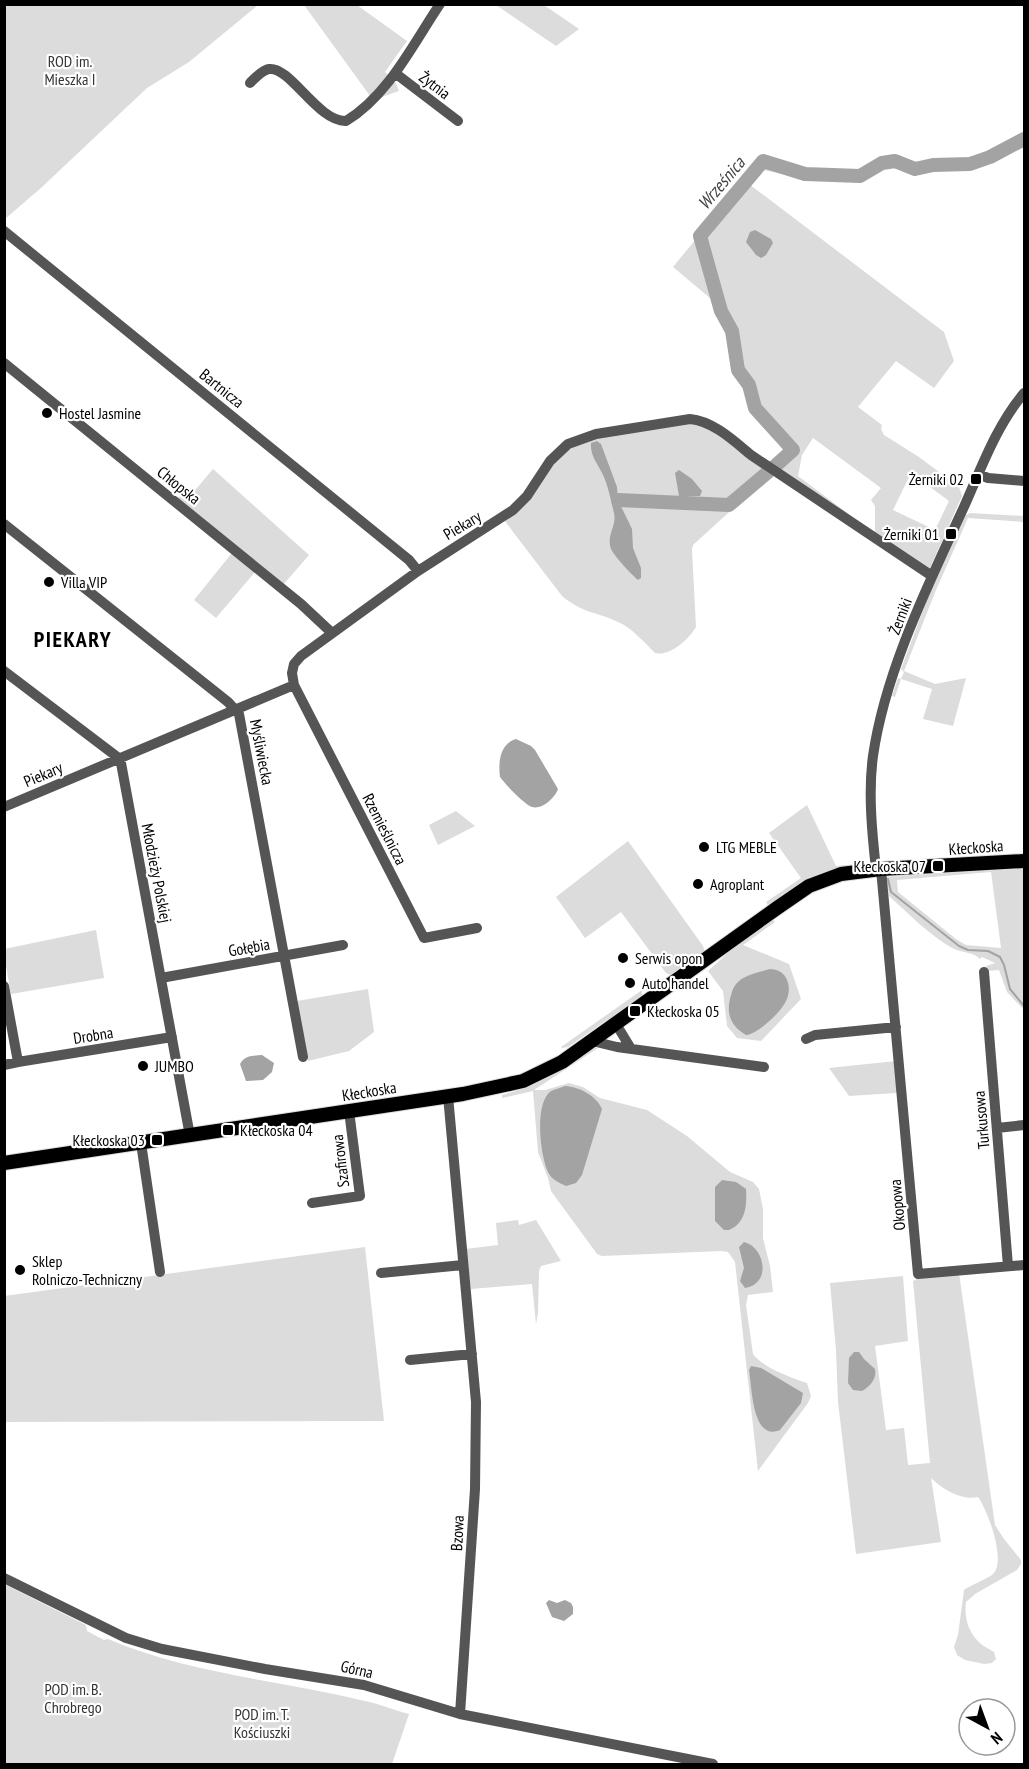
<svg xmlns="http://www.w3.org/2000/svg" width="1029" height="1769" font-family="'PT Sans Narrow',sans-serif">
<rect width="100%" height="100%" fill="#fff"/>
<path fill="#dcdcdc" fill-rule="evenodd" d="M 5,4 L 258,4 L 258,5 L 189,62 L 147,88 L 42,187 L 5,219 Z
M 304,5 L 357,5 L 407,41 L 385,72 L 396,83 L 399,91 L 373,100 Z
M 496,5 L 544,5 L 579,29 L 556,46 Z
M 1024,136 L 1024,144 L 977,165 L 919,172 L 895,163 L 889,163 L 858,180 L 809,179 L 763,170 L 749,184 L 944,332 L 954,361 L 934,388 L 896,361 L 858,407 L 882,425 L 881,429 L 884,435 L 919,457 L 959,487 L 962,496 L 930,568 L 926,568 L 875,534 L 875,506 L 871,500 L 881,488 L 813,438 L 802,455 L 798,476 L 866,527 L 771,467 L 790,450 L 753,408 L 747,385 L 736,371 L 732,342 L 735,343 C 733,327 724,316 720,301 L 717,304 L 673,267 L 761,160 L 805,172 L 860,174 L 882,161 L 896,158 L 915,167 L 984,154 ZM 911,473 L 949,501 L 935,530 L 893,510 Z
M 693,422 L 722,435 L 772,473 L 693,545 L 692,550 L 696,627 C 689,639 670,657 655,653 C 644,642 632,628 618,622 C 597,612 582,613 562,596 L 504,520 L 560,455 L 583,440 Z
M 213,469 L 309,555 L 283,585 L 177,498 L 197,488 Z
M 970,513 L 1024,516 L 1024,522 L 968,518 L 936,590 L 904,671 L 935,684 L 966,678 L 953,726 L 923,719 L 932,689 L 901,679 L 895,697 L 892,696 L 898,678 L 901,679 L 904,672 L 901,669 L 934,581 L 964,516 Z
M 232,553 L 255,572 L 216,618 L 194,600 Z
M 807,805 L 836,866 L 859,864 L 836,868 L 817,875 L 769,907 L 766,902 L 801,878 L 769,833 Z
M 456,811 L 475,826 L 438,845 L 429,825 Z
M 628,841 L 703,946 L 705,952 L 673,976 L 666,973 L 621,912 L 585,938 L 556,897 Z
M 1024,868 L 1024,1010 L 1007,992 L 999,970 L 987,971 L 986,966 L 995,963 L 982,957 L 980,959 C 974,952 963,953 954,949 C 930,936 909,914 889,896 L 886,877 ZM 991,872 L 1001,948 L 966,945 L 956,939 L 898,892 L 897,880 Z
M 773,920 L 775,922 L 743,945 L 789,964 L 801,999 L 761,1041 L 737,1038 L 727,1026 L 723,991 L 708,971 L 732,949 Z
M 96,930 L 104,978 L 11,994 L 5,960 L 4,949 Z
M 368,989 L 374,1032 L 349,1051 L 308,1061 L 297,1001 Z
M 642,990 L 642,997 L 632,1006 L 630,1003 L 625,1007 L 626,1010 L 611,1020 L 608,1019 L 568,1047 L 562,1048 L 561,1047 Z
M 595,1048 L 598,1048 L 534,1090 L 545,1090 L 569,1083 L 583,1087 L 600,1098 L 647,1110 L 687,1136 L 730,1172 L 753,1182 L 759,1189 L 763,1209 L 763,1238 L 770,1266 L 773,1292 L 748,1295 L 746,1305 L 753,1354 C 765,1369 790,1377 807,1383 L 811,1396 L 808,1403 L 758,1471 L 735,1262 L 728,1252 L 721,1251 L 602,1256 L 597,1254 L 551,1191 L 548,1178 L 538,1152 L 533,1091 L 502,1098 L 502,1095 C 538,1086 565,1068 595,1048 Z
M 896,1061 L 898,1091 L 896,1093 L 849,1096 L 829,1068 Z
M 518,1220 L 519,1225 L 536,1220 L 561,1261 L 541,1266 L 539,1271 L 538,1313 L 536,1324 L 532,1284 L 471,1289 L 465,1249 L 498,1245 L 496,1223 Z
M 365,1247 L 384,1421 L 5,1422 L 4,1296 Z
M 959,1273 L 995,1525 L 1004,1539 L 1021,1560 L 1021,1564 L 1017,1570 L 975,1594 L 966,1602 C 964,1617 968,1633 981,1644 C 984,1647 990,1649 994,1652 L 996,1659 L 992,1663 L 984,1664 L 965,1660 L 957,1655 L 954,1647 L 958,1635 L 964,1590 C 971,1585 989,1578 993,1574 C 1007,1561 987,1509 978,1497 C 962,1501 942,1489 931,1478 L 941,1542 L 856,1554 L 838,1402 L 836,1350 L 830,1283 L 903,1276 L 908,1341 L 875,1346 L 886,1430 L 904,1428 L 908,1465 L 930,1463 L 913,1281 L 921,1277 Z
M 4,1584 L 86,1625 L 87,1631 L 104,1640 L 108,1639 C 190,1674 279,1680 365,1701 C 380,1704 394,1710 409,1714 L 392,1764 L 5,1764 Z"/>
<path fill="#a3a3a3" d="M 755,230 L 771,239 L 773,243 L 766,255 L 761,258 L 756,255 L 746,242 L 750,232 Z
M 597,441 L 601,444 L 617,487 L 618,500 L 632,529 L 633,548 L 641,568 L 641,578 L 638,580 C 631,574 615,557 611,549 C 606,535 617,526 614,513 C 611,501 608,484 602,473 C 597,463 590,455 591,443 Z
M 679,470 L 692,479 L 702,491 L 700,496 L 679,496 L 675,473 Z
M 516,739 L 531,746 L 535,750 L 558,789 C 555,798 542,810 532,807 C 524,804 505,784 500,777 C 498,762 500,744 516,739 Z
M 770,969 C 787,969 793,987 786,1001 C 781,1012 758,1034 746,1035 C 732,1027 726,1015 730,999 C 732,992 733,986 739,981 C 747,974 760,972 770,969 Z
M 262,1055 L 274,1063 L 272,1072 L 263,1080 L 246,1081 L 240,1064 C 245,1055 253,1056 262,1055 Z
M 565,1086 C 579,1087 596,1095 602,1109 L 582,1175 L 576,1183 L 566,1186 C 559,1183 551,1179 548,1172 C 540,1155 534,1103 551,1091 C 555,1089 561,1088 565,1086 Z
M 722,1180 L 736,1182 L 746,1189 C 747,1205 746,1223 729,1230 L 724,1230 L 715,1221 L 715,1187 Z
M 744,1242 C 765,1247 772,1284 745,1288 L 740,1281 L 744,1268 L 739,1247 Z
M 854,1352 L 859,1352 L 864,1359 L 875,1369 C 877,1379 870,1386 862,1391 L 853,1390 L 848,1383 L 849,1358 Z
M 751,1366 L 761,1368 L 803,1393 L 801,1403 L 780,1430 C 752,1442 752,1387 749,1370 Z
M 549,1600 L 557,1603 L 565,1600 L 571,1603 L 573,1607 L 573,1614 L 564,1621 L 552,1617 L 546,1603 Z"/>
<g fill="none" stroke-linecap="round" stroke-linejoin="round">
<path stroke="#a3a3a3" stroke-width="2" d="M 888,879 L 891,892 L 959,946 L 968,950 L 988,951 L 1000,957 L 1004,965 L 1010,989 L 1024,1006"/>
<path stroke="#a3a3a3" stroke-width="14" d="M 774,467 L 793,450 L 755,408 L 749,385 L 738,370 L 732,331 L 721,311 L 700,236 L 763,161 L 805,174 L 860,176 L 882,163 L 895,161 L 915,169 L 933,165 L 970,164 L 990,157 L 1024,139
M 618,500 L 729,505 L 768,472"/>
<g stroke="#dbdbdb" stroke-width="16">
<path id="major" d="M 4,1163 L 463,1094 L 523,1081 L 562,1062 L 777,908 L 809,886 L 841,874 L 881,869 L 1024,861"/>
</g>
<path stroke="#555" stroke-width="10" d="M 395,73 L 458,121
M 250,83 C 255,78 262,70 269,69 C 290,66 318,122 346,121 C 388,96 413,44 440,4
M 4,231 L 409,560 L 418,571
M 4,363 L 301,604 L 332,633
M 978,474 L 988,478 L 1024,481
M 4,524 L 228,702 L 239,714 L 303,1057
M 4,671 L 116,756 L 121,763 L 190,1136
M 4,807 L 294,685
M 876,869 C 872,833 868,792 873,756 C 885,672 928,585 963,509 C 981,469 996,426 1024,393
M 881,869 L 918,1274 L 1024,1265
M 477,928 L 424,938 L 294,685 L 292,673 L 294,664 L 301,656 L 418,571 L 513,510 L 527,496 L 550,461 L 568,444 L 596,434 L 690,419 C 713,421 734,441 751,455 L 932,576
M 984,972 L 1008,1266
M 161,978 L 343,945
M 4,986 L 18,1062 L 172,1037
M 616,1024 L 630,1047
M 806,1039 L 815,1035 L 896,1027
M 592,1041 L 617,1047 L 764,1067
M 4,1065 L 18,1062
M 448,1096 L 476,1402 L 475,1489 L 460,1714
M 997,1128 L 1024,1125
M 141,1143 L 160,1272
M 312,1203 L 360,1196 L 349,1111
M 381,1273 L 463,1265
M 410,1360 L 472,1354
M 4,1578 L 126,1638 L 162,1649 L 265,1669 L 364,1685 L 460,1714 L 713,1764"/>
<use href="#major" stroke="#000" stroke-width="14"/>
</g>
<g fill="#000" stroke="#fff" stroke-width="2">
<circle cx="47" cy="413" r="6"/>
<rect x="970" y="473" width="12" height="12" rx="3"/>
<rect x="945" y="528" width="12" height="12" rx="3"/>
<circle cx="49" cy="582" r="6"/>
<circle cx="704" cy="847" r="6"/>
<rect x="932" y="860" width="12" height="12" rx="3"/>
<circle cx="698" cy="884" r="6"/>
<circle cx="623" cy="958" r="6"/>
<circle cx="630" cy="983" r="6"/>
<rect x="629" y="1005" width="12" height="12" rx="3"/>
<circle cx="143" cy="1066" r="6"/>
<rect x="222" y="1124" width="12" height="12" rx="3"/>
<rect x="151" y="1134" width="12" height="12" rx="3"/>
<circle cx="20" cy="1270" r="6"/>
</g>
<g text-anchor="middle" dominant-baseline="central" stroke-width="4.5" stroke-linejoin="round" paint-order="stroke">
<g font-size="16" fill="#333" stroke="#fff">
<text x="70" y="61">ROD im.<tspan x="70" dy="18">Mieszka I</tspan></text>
<text x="73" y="1689">POD im. B.<tspan x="73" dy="18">Chrobrego</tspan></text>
<text x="262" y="1714">POD im. T.<tspan x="262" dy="18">Kościuszki</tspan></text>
</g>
<g font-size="16" fill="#000" stroke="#fff">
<text transform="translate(435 85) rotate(37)">Żytnia</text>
<text transform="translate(222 388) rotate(39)">Bartnicza</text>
<text transform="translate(179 485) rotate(39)">Chłopska</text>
<text transform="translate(462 525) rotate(-31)">Piekary</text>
<text transform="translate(900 616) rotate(-69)">Żerniki</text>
<text transform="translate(262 752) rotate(79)">Myśliwiecka</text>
<text transform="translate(43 774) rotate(-23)">Piekary</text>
<text transform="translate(385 829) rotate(63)">Rzemieślnicza</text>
<text transform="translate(976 847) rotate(-4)">Kłeckoska</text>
<text transform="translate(157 873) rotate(79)">Młodzieży Polskiej</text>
<text transform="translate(249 947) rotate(-10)">Gołębia</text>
<text transform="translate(93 1035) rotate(-9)">Drobna</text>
<text transform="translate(369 1091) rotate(-9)">Kłeckoska</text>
<text transform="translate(981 1120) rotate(-95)">Turkusowa</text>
<text transform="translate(340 1161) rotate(-97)">Szafirowa</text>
<text transform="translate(897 1205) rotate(-95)">Okopowa</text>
<text transform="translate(457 1533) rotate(-87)">Bzowa</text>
<text transform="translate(357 1669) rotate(13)">Górna</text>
</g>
<g font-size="16" fill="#000" stroke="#fff" text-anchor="start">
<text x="59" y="413">Hostel Jasmine</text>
<text x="964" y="479" text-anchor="end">Żerniki 02</text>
<text x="939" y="534" text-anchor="end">Żerniki 01</text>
<text x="61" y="582">Villa VIP</text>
<text x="716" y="847">LTG MEBLE</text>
<text x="926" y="866" text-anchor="end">Kłeckoska 07</text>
<text x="710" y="884">Agroplant</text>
<text x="635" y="958">Serwis opon</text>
<text x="642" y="983">Auto handel</text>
<text x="647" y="1011">Kłeckoska 05</text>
<text x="155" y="1066">JUMBO</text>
<text x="240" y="1130">Kłeckoska 04</text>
<text x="145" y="1140" text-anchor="end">Kłeckoska 03</text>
<text x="32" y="1261">Sklep<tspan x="32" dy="18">Rolniczo-Techniczny</tspan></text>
</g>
<g font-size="18" font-style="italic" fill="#444" stroke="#fff">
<text transform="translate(721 183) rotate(-50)">Wrześnica</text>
</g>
<g font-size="22" font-weight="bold" letter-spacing="1.5" fill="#000" stroke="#fff">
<text x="73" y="639">PIEKARY</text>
</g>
</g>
<rect width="1029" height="1769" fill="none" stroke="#000000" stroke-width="12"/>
<g transform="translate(987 1727) rotate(139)"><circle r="28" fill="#ffffff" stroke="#999999" stroke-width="1.5"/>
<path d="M0-4.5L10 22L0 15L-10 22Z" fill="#000000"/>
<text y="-9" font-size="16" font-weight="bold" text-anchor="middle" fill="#000000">N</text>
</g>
</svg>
